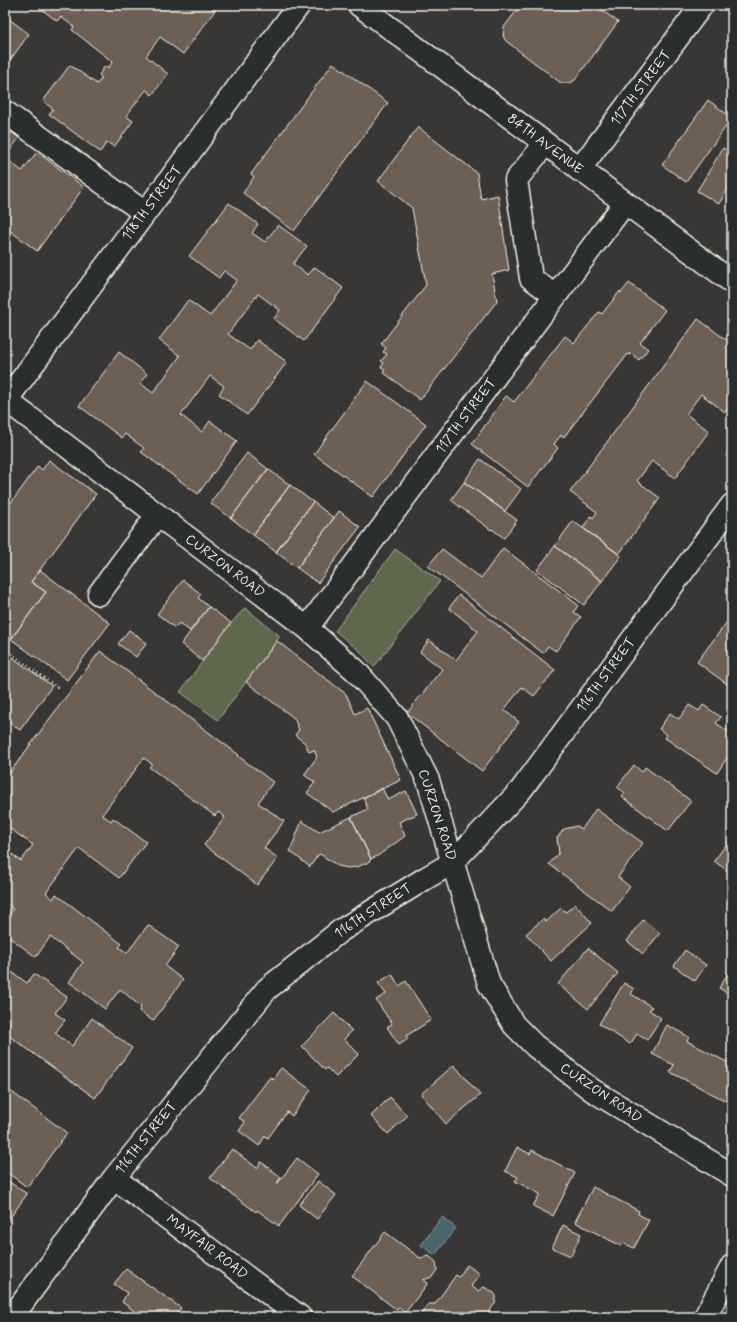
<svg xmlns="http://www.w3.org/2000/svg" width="737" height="1322" font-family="Mynerve,sans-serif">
<rect width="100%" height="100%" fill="#383736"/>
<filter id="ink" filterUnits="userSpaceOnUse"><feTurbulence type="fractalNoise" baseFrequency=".025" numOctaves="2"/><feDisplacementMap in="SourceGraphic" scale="8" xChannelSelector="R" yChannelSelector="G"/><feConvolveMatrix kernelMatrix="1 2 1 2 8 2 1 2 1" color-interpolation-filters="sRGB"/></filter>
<g filter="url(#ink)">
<path fill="#5f684e" stroke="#aaac9b" d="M 395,549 L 440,581 L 374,667 L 360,651 L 335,631 Z
M 245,608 L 280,636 L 218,720 L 180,692 L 231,623 Z"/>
<path fill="#49656d" stroke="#8d9d9e" d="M 442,1217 L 456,1228 L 435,1255 L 421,1245 Z"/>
<path fill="#6e5e54" stroke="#f4f1e8" d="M 36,5 L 219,5 L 183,54 L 160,37 L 146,56 L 168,74 L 152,95 L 146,90 L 126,116 L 133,121 L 114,147 L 107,142 L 100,152 L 49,114 L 53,109 L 43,101 L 70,65 L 97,84 L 102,78 L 99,75 L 105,66 L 108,68 L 113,62 L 72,30 L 74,27 L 61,17 L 57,21 Z
M 521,5 L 595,5 L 618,22 L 575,80 L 570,83 L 561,83 L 506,41 L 504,38 L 503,35 L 504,27 Z
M 5,16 L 29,34 L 5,67 Z
M 333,63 L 388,103 L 294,231 L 243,193 L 254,177 L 251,174 Z
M 708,100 L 732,118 L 686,182 L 662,165 Z
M 5,127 L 19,138 L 5,157 Z
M 418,127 L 477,173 L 481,199 L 498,195 L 509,270 L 492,274 L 497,301 L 420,400 L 383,372 L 385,370 L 381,367 L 384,363 L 381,361 L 387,354 L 383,352 L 386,348 L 381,344 L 426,285 L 412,208 L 378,181 Z
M 723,148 L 732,153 L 732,188 L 729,186 L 719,204 L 697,191 Z
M 37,152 L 84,187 L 37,251 L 5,227 L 5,158 L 22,171 Z
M 229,203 L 258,224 L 252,233 L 265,242 L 278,225 L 307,246 L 293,264 L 308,275 L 315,267 L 343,288 L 304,341 L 274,319 L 280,310 L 258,294 L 228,334 L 250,350 L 257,340 L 287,362 L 247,415 L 219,394 L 224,386 L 210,376 L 181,415 L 202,432 L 210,421 L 237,441 L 198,494 L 141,452 L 144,448 L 125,434 L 122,438 L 79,406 L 119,352 L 147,374 L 140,383 L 153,393 L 180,356 L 159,340 L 188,300 L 210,316 L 237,280 L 224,271 L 219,278 L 189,256 Z
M 629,283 L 665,310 L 640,343 L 648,349 L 639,360 L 631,353 L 630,355 L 628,354 L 563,438 L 561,435 L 554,444 L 558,448 L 528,487 L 472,444 L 506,396 L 514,402 L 565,336 L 574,343 L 599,312 L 602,314 L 620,291 L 621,293 Z
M 698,319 L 732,344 L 732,402 L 725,412 L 701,394 L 686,414 L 709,431 L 675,478 L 652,461 L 637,481 L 660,498 L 619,554 L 583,528 L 591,516 L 593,518 L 597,512 L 570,492 Z
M 367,381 L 426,424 L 373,497 L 314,454 Z
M 247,453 L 268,469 L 231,518 L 210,503 Z
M 480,459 L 521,489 L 505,511 L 464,482 Z
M 49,460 L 96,494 L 31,582 L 46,592 L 11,639 L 5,635 L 5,511 L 38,466 L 42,470 Z
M 268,469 L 290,485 L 253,535 L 231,518 Z
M 464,482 L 517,520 L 504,538 L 492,529 L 491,530 L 451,500 Z
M 290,485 L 313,502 L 276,552 L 253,535 Z
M 313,502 L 334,518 L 297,568 L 276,552 Z
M 339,511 L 360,527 L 318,583 L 297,568 Z
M 573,521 L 621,556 L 602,581 L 555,546 Z
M 555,546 L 602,581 L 584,605 L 537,570 Z
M 503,548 L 578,605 L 574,612 L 581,617 L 556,651 L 548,646 L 543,653 L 428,566 L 442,549 L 481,578 Z
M 40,570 L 110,623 L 67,680 L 11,639 L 46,592 L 31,582 Z
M 183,580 L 201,594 L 198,598 L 209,607 L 190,631 L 179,623 L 175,628 L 157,614 Z
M 459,595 L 555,670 L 534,696 L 522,687 L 504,710 L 519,722 L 482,771 L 407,713 L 442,669 L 420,652 L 429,640 L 456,660 L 478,631 L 449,608 Z
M 209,607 L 231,623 L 202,661 L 181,644 Z
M 732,615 L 732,686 L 731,687 L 697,662 Z
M 129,630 L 147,643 L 136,657 L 118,644 Z
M 277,641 L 346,694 L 355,714 L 367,708 L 401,780 L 333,812 L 307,793 L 315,782 L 304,775 L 317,757 L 314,750 L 309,752 L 305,743 L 295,735 L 299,730 L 294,718 L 246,682 Z
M 100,651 L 239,755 L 238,756 L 273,782 L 258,803 L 284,821 L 264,848 L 278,858 L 257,885 L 204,845 L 225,817 L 218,812 L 215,816 L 149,767 L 152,764 L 144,758 L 102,815 L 111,821 L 113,818 L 146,842 L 119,878 L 79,848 L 46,893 L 53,899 L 56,894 L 122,944 L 119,947 L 127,953 L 148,925 L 179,947 L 165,966 L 183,980 L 153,1021 L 139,1011 L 141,1007 L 120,989 L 105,1009 L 69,982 L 83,962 L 50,937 L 36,957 L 5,934 L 5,920 L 13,909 L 5,903 L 5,849 L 21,861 L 33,845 L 5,825 L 5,779 Z
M 5,652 L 52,686 L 20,730 L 5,719 Z
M 689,705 L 699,711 L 703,705 L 721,717 L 716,723 L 732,734 L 732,750 L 717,773 L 665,738 L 667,735 L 659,729 L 670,713 L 679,719 Z
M 634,765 L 642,772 L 645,767 L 691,801 L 668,831 L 622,797 L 625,793 L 617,787 Z
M 382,788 L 388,800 L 406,791 L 417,814 L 399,822 L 405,836 L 379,855 L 371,859 L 351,817 L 368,809 L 363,798 Z
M 596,809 L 643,843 L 618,877 L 630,887 L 612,911 L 549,864 L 559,853 L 557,838 L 564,829 L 577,826 L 582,829 Z
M 351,817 L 371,859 L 369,862 L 357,867 L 348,868 L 338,866 L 320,854 L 318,855 L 310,867 L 290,851 L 302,821 L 319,832 Z
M 728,842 L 732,845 L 732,874 L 714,861 Z
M 575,904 L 592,923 L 551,961 L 526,934 L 543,919 L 546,922 L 561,908 L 566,912 Z
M 643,920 L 660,933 L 643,954 L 627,941 Z
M 588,948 L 618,973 L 588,1009 L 558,984 Z
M 685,950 L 706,965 L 695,981 L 674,966 Z
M 732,966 L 732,996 L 719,988 Z
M 5,967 L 27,983 L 34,974 L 67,997 L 55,1013 L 65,1020 L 55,1033 L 72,1046 L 92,1018 L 132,1048 L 95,1098 L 5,1033 Z
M 392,974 L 399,986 L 406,981 L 431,1020 L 406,1036 L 408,1039 L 399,1045 L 387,1027 L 392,1024 L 376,1000 L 386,994 L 378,983 Z
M 624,983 L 634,989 L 631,994 L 652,1007 L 649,1010 L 661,1018 L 647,1040 L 637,1034 L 630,1044 L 599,1024 Z
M 334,1013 L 352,1031 L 344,1039 L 359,1054 L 336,1077 L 327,1068 L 325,1070 L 302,1046 Z
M 667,1025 L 689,1037 L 687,1041 L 732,1065 L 732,1088 L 726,1101 L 670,1072 L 674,1065 L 652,1054 Z
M 454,1065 L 480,1095 L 446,1124 L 421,1094 Z
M 281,1068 L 311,1090 L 292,1116 L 287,1112 L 268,1138 L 265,1136 L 259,1146 L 239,1131 L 245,1122 L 239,1118 L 270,1077 L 273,1079 Z
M 5,1087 L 67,1133 L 27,1187 L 5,1171 L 5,1136 L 9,1131 L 5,1128 Z
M 390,1097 L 407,1116 L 388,1134 L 371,1116 Z
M 517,1147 L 530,1154 L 532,1150 L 575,1173 L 553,1216 L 533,1206 L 540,1194 L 515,1181 L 518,1177 L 505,1171 Z
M 232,1149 L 257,1168 L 261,1162 L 281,1177 L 277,1183 L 278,1183 L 297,1158 L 318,1174 L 279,1226 L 257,1210 L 256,1212 L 210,1178 Z
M 5,1179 L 27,1194 L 5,1225 Z
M 318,1181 L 336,1195 L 317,1219 L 299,1205 Z
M 593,1187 L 639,1211 L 638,1214 L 649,1220 L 634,1248 L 623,1243 L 621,1246 L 575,1222 Z
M 563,1225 L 581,1234 L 571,1256 L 552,1248 Z
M 385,1232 L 420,1258 L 429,1256 L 436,1262 L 437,1270 L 432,1277 L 423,1280 L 428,1283 L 405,1313 L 399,1308 L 397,1310 L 352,1276 Z
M 467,1265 L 480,1274 L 471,1286 L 478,1291 L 484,1287 L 494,1293 L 496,1296 L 496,1299 L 495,1301 L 496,1302 L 485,1317 L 419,1317 L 428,1304 L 435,1304 L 456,1275 L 459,1277 Z
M 126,1269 L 181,1308 L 174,1317 L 134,1317 L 137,1313 L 122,1302 L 127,1293 L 114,1284 Z"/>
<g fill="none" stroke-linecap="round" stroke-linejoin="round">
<g stroke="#f4f1e8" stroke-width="25">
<path id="minor" d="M 359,5 L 732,282
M 5,112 L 145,213
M 545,144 L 516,180 L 531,278 L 555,296
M 579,170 L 702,5
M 6,400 L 307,628 L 356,671 L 397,718 L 428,780 L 489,984 L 514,1025 L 535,1046 L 592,1090 L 732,1175
M 5,402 L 299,5
M 99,594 L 157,515
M 307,628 L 625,203
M 114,1178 L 300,1317
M 12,1317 L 114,1178 L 267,989 L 340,931 L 426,878 L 452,863 L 521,790 L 732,505
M 705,1317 L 732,1266"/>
</g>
<path stroke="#f4f1e8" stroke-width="2.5" stroke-dasharray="1 3" stroke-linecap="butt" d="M 5,649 L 59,689"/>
<use href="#minor" stroke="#2a2d2e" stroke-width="22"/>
</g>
</g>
<g text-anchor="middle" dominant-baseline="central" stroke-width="3" stroke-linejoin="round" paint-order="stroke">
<g font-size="14" fill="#f4f1e8" stroke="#2a2d2e">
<text transform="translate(641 88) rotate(-53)">117TH STREET</text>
<text transform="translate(545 144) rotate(37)">84TH AVENUE</text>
<text transform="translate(152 203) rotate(-53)">118TH STREET</text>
<text transform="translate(466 416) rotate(-53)">117TH STREET</text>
<text transform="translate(225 566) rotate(37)">CURZON ROAD</text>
<text transform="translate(606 675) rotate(-54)">116TH STREET</text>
<text transform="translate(437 815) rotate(72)">CURZON ROAD</text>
<text transform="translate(373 911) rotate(-33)">116TH STREET</text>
<text transform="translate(601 1093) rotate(34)">CURZON ROAD</text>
<text transform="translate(146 1138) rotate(-51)">116TH STREET</text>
<text transform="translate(207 1247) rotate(37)">MAYFAIR ROAD</text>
</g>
</g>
<rect width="737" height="1322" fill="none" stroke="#2a2d2e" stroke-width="20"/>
<rect x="10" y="10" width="717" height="1302" fill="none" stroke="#f4f1e8" stroke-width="1.5" filter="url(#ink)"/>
</svg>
